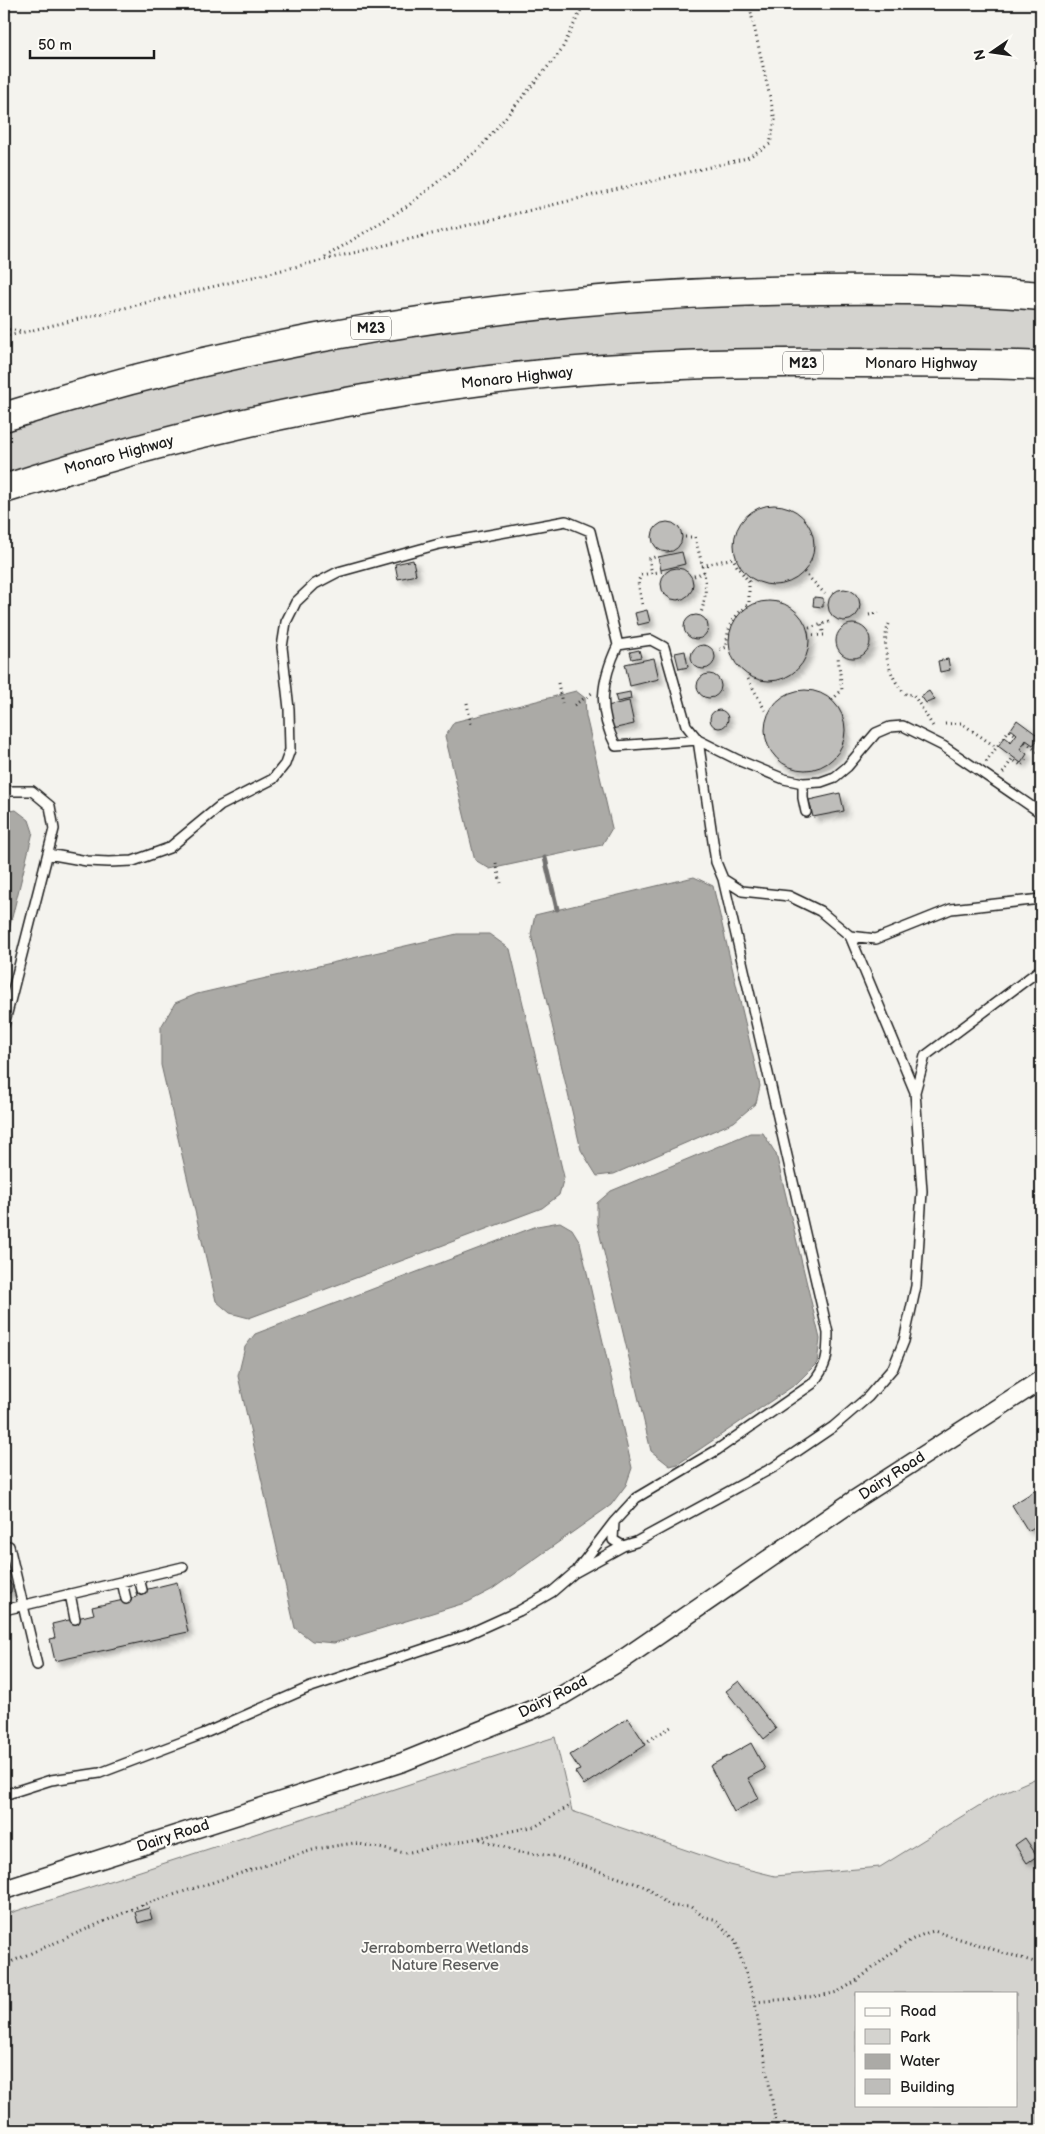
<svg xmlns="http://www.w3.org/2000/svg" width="1045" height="2134" font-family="'Balsamiq Sans',sans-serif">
<defs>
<filter id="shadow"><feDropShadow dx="4.5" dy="4.5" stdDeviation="2.5" flood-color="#0004"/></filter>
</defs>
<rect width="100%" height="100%" fill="#f4f3ee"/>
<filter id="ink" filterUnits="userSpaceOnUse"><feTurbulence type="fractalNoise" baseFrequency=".02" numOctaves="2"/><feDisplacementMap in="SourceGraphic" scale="10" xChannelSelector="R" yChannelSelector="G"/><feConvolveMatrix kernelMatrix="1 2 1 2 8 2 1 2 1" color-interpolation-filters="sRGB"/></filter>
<g filter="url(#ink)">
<path fill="#d4d3cf" stroke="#787876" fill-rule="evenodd" d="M 790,303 L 942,303 L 1041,309 L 1041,355 C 916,347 792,347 667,353 L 4,478 L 4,431 C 209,367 420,327 634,310 C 686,305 738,305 790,303 Z
M 555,1737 L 572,1811 L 730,1865 L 775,1876 L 880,1867 L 993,1797 L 1041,1776 L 1041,2130 L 4,2130 L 4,1915 ZM 856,1993 L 1016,1993 L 1016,2105 L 856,2105 Z"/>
<path fill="#abaaa6" stroke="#72716f" d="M 576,691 L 585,698 L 586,716 L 612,828 L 602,845 L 490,869 L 475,860 L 445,736 L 454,722 Z
M 16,810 L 29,820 L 33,832 L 4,950 L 4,812 Z
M 694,877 L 713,886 L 760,1086 L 756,1103 L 734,1122 L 614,1174 L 597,1176 L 581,1150 L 531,934 L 535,915 Z
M 457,934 L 489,934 L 510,949 L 564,1177 L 559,1195 L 542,1208 L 249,1318 L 230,1313 L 216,1301 L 161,1065 L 161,1027 L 175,1003 L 197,994 Z
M 750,1133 L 763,1133 L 776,1154 L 820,1339 L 817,1363 L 796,1384 L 678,1464 L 670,1466 L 651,1451 L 597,1223 L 597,1203 L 611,1191 Z
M 560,1222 L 572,1229 L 580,1242 L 632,1468 L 626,1485 L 611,1505 L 491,1590 L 468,1602 L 334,1643 L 312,1641 L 295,1628 L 238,1376 L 245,1347 L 255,1334 L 537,1226 Z"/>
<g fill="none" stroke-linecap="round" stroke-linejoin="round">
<path stroke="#72716f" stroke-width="5" d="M 545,858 L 557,909"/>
</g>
<path fill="#bebdba" stroke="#1c1c1c" filter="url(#shadow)" d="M734 545a40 40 0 1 1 80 0a40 40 0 1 1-80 0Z
M652 537a15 15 0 1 1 30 0a15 15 0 1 1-30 0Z
M 682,552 L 685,564 L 661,570 L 658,557 Z
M 413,560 L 416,575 L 398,579 L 395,564 Z
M661 584a16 16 0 1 1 32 0a16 16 0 1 1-32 0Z
M828 605a16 16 0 1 1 32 0a16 16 0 1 1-32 0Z
M 814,597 L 823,598 L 823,607 L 813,606 Z
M729 641a40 40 0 1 1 80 0a40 40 0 1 1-80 0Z
M 647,610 L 650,622 L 638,625 L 635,613 Z
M684 627a12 12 0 1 1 24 0a12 12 0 1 1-24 0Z
M836 641a17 17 0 1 1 34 0a17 17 0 1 1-34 0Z
M691 657a12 12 0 1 1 24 0a12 12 0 1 1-24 0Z
M 639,650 L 641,657 L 632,659 L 630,652 Z
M 685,651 L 688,667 L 679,669 L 675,653 Z
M 654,658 L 659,679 L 630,686 L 625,664 Z
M 948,659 L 950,670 L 940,672 L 938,661 Z
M697 686a12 12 0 1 1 24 0a12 12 0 1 1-24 0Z
M765 730a40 40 0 1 1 80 0a40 40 0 1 1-80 0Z
M 929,691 L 935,700 L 926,703 L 921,696 Z
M 630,692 L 631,699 L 617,702 L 615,695 Z
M 629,701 L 634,724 L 612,729 L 607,706 Z
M710 719a9 9 0 1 1 18 0a9 9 0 1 1-18 0Z
M 1017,720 L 1040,737 L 1033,745 L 1026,740 L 1020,749 L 1027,754 L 1021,763 L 998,746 L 1005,737 L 1011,742 L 1016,735 L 1017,734 L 1011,729 Z
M 840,793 L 844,811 L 813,817 L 809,800 Z
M 1041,1487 L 1041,1523 L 1028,1531 L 1012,1505 Z
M 4,1578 L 9,1581 L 12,1586 L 11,1592 L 4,1596 Z
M 177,1582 L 188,1632 L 55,1661 L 50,1639 L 55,1638 L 52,1624 L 94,1614 L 92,1607 L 137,1597 L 136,1592 Z
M 739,1681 L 776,1729 L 764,1739 L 726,1691 Z
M 628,1718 L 646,1745 L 584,1785 L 575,1772 L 580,1770 L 570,1755 Z
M 751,1743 L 765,1769 L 748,1778 L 759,1798 L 734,1812 L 710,1766 Z
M 1025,1838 L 1037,1856 L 1027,1863 L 1015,1845 Z
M 149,1908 L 152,1919 L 138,1923 L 135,1912 Z"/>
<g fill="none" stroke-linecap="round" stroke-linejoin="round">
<g stroke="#1c1c1c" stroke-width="12">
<path id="service" d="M 618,645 C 601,681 597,710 616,746 L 698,740
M 803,783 L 803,798 L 806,812
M 4,791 L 32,791 L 50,806 L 54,829 L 4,1025
M 48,854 L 87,861 L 109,862 L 133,861 L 169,848 L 220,806 L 273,779 L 285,764 L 290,750 L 289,709 L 282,647 L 286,622 L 296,602 L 315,584 L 338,572 L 439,544 L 566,521 L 590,531 L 618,645 L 651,640 L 664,647 L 686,725 L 698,740 L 738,760 L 784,779 L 803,783 L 821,782 L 835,777 L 847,767 L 876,733 L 890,727 L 903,726 L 943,746 L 1041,813
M 723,879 L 742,891 L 789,896 L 820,911 L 850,936 L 876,939 L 951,909 L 1041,899
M 850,936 L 915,1092
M 614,1522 L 613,1540 L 623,1546
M 9,1546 L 37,1665
M 578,1569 L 614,1522 L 636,1498 L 717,1450 L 812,1384 C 827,1366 828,1356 828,1333 L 723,879 L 716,862 L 698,740
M 139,1578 L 142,1590
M 122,1582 L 126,1599
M 70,1594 L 75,1619
M 4,1610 L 183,1567
M 4,1795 L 51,1780 L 100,1773 L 203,1734 L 308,1688 L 466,1635 L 519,1611 L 552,1592 L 574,1573 L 623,1546 L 636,1542 L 774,1467 L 833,1427 L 868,1397 L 893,1368 L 904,1341 L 916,1286 L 922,1191 L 915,1092 L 925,1056 L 1041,969"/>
</g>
<g stroke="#1c1c1c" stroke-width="21">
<path id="minor" d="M 4,1890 L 403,1762 L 551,1702 L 622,1660 L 856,1499 L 1041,1380"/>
</g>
<g stroke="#1c1c1c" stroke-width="31">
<path id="motorway" d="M 4,417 C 268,333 543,292 820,290 C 893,289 968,290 1041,296
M 4,489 C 173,435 348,395 524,376 C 633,364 742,362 851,363 C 915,363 978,363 1041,366"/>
</g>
<path stroke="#1c1c1c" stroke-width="3" stroke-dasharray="1 4" stroke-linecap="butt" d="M 325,257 L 409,205 L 479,149 L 561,51 L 584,4
M 4,329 L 23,331
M 4,337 L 747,158 L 770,144 L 775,120 L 749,4
M 685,537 L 695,537 C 702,568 711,582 701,613
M 702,566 L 733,558 L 737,566 L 749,582 L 749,604 C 734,615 726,628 727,647 L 718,650
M 804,572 L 825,594
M 652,574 L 649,559 L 655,557
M 694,576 L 704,572
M 642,604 L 638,582 L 641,575 L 664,571
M 869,615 L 879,613
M 889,624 C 880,644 889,681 907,695 L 913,694 L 934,728
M 809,628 L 829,622
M 808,636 L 824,635 L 821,624
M 748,679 L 766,712
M 558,683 L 562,703
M 832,700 L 842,690 L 838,657
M 467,703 L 471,724
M 574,705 L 592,693
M 945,724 L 961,723 L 996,747
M 1025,742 L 1041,754
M 986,762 L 1009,730 L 1016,735
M 1003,773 L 1012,759 L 1022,766 L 1027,759
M 496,863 L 501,883
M 644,1743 L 671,1727
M 480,1839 L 518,1852 L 554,1856 L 646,1887 L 665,1902 L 672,1906 L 691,1907 L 704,1917 L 714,1919 L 735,1940 L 755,2002 L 777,2130
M 142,1905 L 142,1910
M 4,1967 L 13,1961 L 142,1905 L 316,1849 L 354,1843 L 405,1853 L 536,1826 L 571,1805
M 755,2002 C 771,2000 828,1997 839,1991 C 873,1974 897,1940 934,1931 L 1041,1964"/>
<use href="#service" stroke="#fdfcf7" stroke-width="9"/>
<use href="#minor" stroke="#fdfcf7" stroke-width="18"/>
<use href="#motorway" stroke="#fdfcf7" stroke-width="28"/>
</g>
</g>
<g text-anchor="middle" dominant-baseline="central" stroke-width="4" stroke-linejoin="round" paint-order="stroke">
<g fill="#fdfcf7" stroke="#605f5e" stroke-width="1">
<rect x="351" y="316.5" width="40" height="23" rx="4"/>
<rect x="783" y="351.5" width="40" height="23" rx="4"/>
</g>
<g font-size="14" font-weight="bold" fill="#1c1c1c">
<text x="371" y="328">M23</text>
<text x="803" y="363">M23</text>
</g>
<g font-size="15" fill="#1c1c1c" stroke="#fdfcf7">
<text x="921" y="363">Monaro Highway</text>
<text transform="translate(517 378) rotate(-6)">Monaro Highway</text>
<text transform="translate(119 455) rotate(-15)">Monaro Highway</text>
<text transform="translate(892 1476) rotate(-33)">Dairy Road</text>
<text transform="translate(553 1697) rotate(-27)">Dairy Road</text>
<text transform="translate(173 1836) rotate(-18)">Dairy Road</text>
</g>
<g font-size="15" fill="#5c5c5b" stroke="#fdfcf7">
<text x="445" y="1948">Jerrabomberra Wetlands<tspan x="445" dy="17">Nature Reserve</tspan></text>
</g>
</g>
<rect width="1045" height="2134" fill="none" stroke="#fdfcf7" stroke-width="20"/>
<rect x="10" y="10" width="1025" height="2114" fill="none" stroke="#1c1c1c" stroke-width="2" filter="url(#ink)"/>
<rect x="855" y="1992" width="162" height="115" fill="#fdfcf7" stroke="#a3a29f"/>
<rect x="865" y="2008" width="25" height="8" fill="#fdfcf7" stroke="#a3a29f"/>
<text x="900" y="2016" font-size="15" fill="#1c1c1c">Road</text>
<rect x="865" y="2029" width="25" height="15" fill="#d4d3cf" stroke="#a3a29f"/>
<text x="900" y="2042" font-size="15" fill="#1c1c1c">Park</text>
<rect x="865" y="2054" width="25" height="15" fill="#abaaa6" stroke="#a3a29f"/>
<text x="900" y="2066" font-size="15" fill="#1c1c1c">Water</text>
<rect x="865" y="2079" width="25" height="15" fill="#bebdba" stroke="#a3a29f"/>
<text x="900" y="2092" font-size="15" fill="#1c1c1c">Building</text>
<g transform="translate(992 52) rotate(257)" stroke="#fdfcf7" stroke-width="4" paint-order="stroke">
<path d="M0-4L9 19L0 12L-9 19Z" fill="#1c1c1c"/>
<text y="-8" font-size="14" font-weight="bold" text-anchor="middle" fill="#1c1c1c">N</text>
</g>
<path d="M30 50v8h124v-8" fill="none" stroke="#1c1c1c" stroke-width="2.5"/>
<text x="38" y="50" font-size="15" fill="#1c1c1c" stroke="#fdfcf7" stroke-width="4" paint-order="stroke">50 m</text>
</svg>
